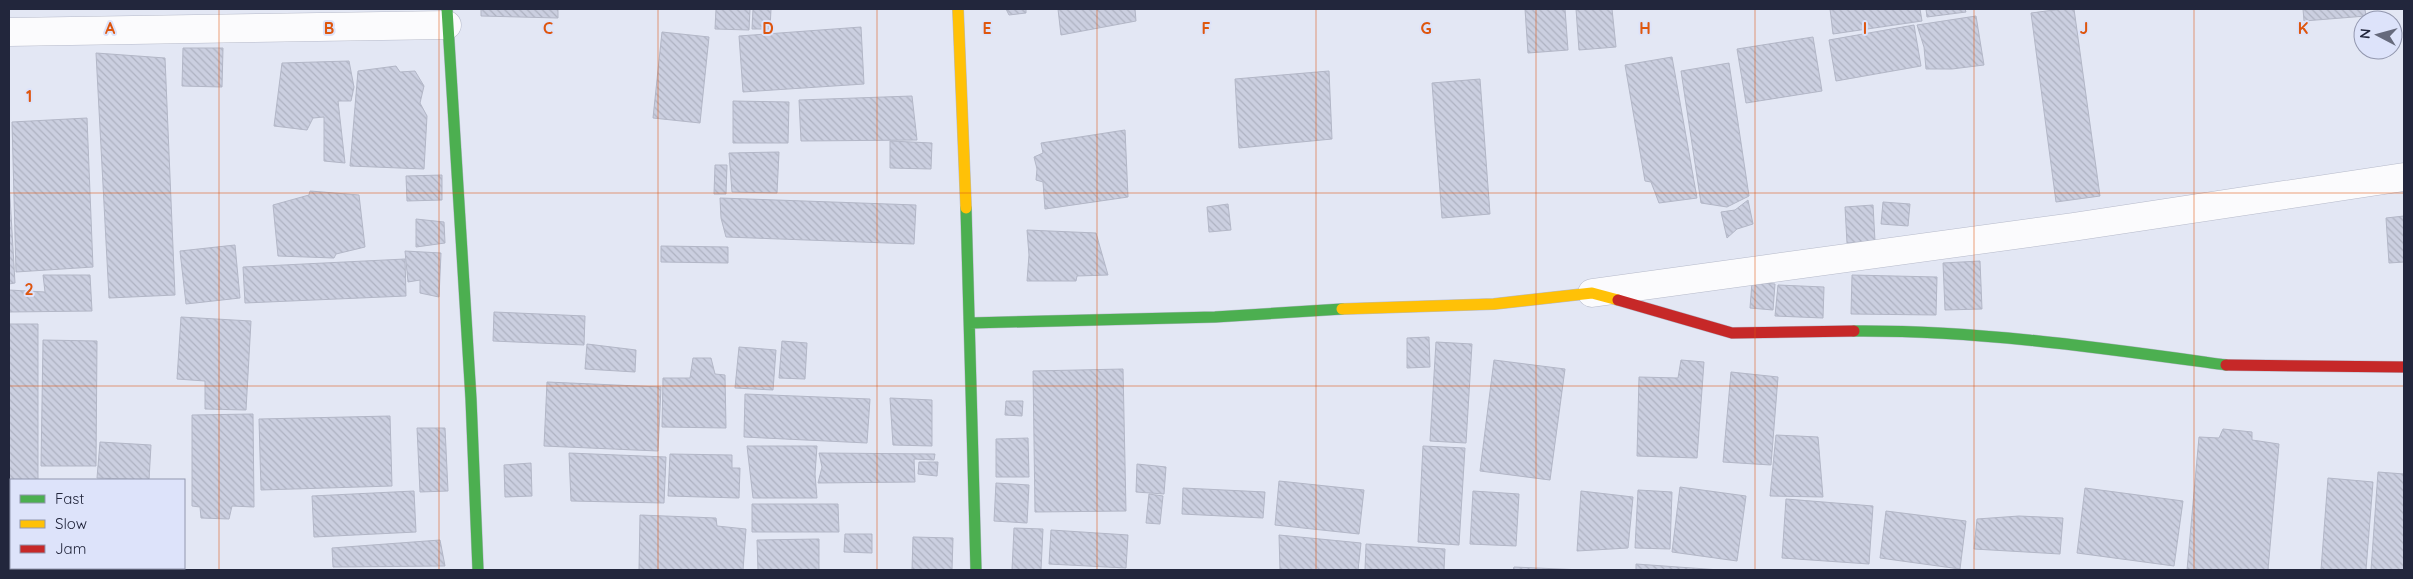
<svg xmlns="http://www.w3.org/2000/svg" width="2413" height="579" font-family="Quicksand,sans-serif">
<defs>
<pattern id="building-back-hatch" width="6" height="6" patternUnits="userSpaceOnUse" patternTransform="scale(1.25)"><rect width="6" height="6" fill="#cbcfe0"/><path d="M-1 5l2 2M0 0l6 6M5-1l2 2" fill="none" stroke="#aeb2c1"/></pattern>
</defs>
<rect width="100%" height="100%" fill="#e3e7f4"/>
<path fill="url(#building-back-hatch)" stroke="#b3b7c7" d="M 481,9 L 558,9 L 558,18 L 481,16 Z
M 716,9 L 750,9 L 749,30 L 715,29 Z
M 753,9 L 771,9 L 770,29 L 752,29 Z
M 1006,9 L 1026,9 L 1026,13 L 1009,15 Z
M 1058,9 L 1135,9 L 1136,21 L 1061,35 Z
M 1525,9 L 1565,9 L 1568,50 L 1528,53 Z
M 1576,9 L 1612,9 L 1616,47 L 1579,50 Z
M 1830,9 L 1920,9 L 1922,21 L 1833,34 Z
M 1926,9 L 1965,9 L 1966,12 L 1927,17 Z
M 2062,9 L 2074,9 L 2100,196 L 2056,202 L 2031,13 Z
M 2303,9 L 2365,9 L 2366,16 L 2304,21 Z
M 1976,16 L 1984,65 L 1952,69 L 1926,69 L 1924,47 L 1917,25 Z
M 1914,25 L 1921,66 L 1836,81 L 1829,40 Z
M 861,27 L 864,84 L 743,92 L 739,36 Z
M 662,32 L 709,37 L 700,123 L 653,118 Z
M 1813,37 L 1822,91 L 1746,103 L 1737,49 Z
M 183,48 L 223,48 L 222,87 L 182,86 Z
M 96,53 L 165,58 L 175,295 L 109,298 Z
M 1672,57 L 1697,198 L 1659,203 L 1651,182 L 1645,181 L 1625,65 Z
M 349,61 L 354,87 L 351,101 L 338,101 L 345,163 L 324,161 L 324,117 L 313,118 L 307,130 L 274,126 L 282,63 Z
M 1729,63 L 1749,196 L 1727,207 L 1701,203 L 1681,71 Z
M 396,66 L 400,72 L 415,71 L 424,86 L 420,103 L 427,116 L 424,169 L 350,166 L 358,71 Z
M 1329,71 L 1332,139 L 1239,148 L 1235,79 Z
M 1480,79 L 1490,214 L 1442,218 L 1432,83 Z
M 912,96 L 917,140 L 801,141 L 799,100 Z
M 733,101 L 789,102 L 788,143 L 733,143 Z
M 87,118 L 93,267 L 16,272 L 12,122 Z
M 1125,130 L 1128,197 L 1045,209 L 1043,182 L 1036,180 L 1037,169 L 1034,157 L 1043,153 L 1041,143 Z
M 890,141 L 932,143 L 931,169 L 890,168 Z
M 779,152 L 777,193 L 732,192 L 729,153 Z
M 715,165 L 727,165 L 726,194 L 714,194 Z
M 442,175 L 442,200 L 407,201 L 406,176 Z
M 9,180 L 15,283 L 9,284 Z
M 310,191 L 359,195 L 365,247 L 336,254 L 334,258 L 278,256 L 273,205 L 309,195 Z
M 720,198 L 916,205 L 914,244 L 726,237 L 721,218 Z
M 1748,200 L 1753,224 L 1737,229 L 1727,238 L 1721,212 L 1735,210 Z
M 1883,202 L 1910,204 L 1908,226 L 1881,224 Z
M 1228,204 L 1231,230 L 1209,232 L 1207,207 Z
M 1873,205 L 1875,241 L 1847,243 L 1845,207 Z
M 2404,216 L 2404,262 L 2389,263 L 2386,218 Z
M 416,219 L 444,222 L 445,243 L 416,247 Z
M 1027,230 L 1096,233 L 1108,275 L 1077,276 L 1076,281 L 1027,281 L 1029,255 Z
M 235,245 L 240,298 L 186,304 L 180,251 Z
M 661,246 L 728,247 L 728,263 L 661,262 Z
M 405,251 L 441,253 L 439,297 L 420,293 L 420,280 L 408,282 Z
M 405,259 L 406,296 L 245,303 L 243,267 Z
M 1980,261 L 1982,309 L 1945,310 L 1943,263 Z
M 43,275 L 90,275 L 92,311 L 9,312 L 9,290 L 45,292 Z
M 1852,275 L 1937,277 L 1936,315 L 1851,314 Z
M 1752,282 L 1775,284 L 1773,310 L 1750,308 Z
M 1778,285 L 1824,287 L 1823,318 L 1775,316 Z
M 494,312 L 585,316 L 584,345 L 493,341 Z
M 181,317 L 251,321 L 246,410 L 205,409 L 205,381 L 177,379 Z
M 9,324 L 38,324 L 38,480 L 11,480 L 11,534 L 9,534 Z
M 1429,337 L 1430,367 L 1407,368 L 1407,338 Z
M 43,340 L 97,341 L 96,466 L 41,466 Z
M 782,341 L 807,343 L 805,379 L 779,378 Z
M 1436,342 L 1472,344 L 1466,443 L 1430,441 Z
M 587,344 L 636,350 L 635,372 L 585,369 Z
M 739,347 L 776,350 L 773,390 L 735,388 Z
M 693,358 L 711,358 L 715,374 L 725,375 L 726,428 L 662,427 L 663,378 L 690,378 Z
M 1494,360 L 1565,369 L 1550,480 L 1480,471 Z
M 1681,360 L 1704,362 L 1697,458 L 1637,456 L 1639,377 L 1678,378 Z
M 1123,369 L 1126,511 L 1035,512 L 1033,371 Z
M 1731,372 L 1778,377 L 1771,465 L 1723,462 Z
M 547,382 L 661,387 L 658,451 L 544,446 Z
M 745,394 L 870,399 L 867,443 L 744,437 Z
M 890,398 L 932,400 L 932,446 L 893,445 Z
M 1006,401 L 1023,401 L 1022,416 L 1005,415 Z
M 253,414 L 254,507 L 232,506 L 229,519 L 201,518 L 200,507 L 192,506 L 192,415 Z
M 390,416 L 392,486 L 261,490 L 259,419 Z
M 417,428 L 445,428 L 448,491 L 420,492 Z
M 2223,429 L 2252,432 L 2252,440 L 2279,444 L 2268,570 L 2187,570 L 2199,437 L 2219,438 Z
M 1776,435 L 1818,437 L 1823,497 L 1770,496 Z
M 1028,438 L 1029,477 L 996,477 L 996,439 Z
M 100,442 L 151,445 L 149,480 L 97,478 Z
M 747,446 L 817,446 L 815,474 L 817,498 L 753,498 Z
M 1423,446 L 1465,448 L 1459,545 L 1418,542 Z
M 569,453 L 666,457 L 664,503 L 571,501 Z
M 819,453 L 935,454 L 934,460 L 914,459 L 915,482 L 818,483 L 822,467 Z
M 670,454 L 732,455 L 732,468 L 740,468 L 739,498 L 668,496 Z
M 919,462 L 938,462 L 937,476 L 918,474 Z
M 531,463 L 532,496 L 505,497 L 504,465 Z
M 1137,464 L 1166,467 L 1164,494 L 1136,492 Z
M 2378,472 L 2404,474 L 2404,570 L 2371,570 Z
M 2328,478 L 2373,482 L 2366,570 L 2321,570 Z
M 1279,481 L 1364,490 L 1359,534 L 1275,525 Z
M 996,483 L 1029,485 L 1027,523 L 994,521 Z
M 1680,487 L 1746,496 L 1737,561 L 1672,552 Z
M 1183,488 L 1265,492 L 1263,518 L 1182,514 Z
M 2085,488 L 2183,501 L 2174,566 L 2077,553 Z
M 1638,490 L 1672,492 L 1670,549 L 1635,548 Z
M 414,491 L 416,532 L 314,537 L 312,496 Z
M 1473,491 L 1519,494 L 1516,546 L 1470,544 Z
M 1581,491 L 1633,497 L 1628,548 L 1577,551 Z
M 1149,494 L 1163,496 L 1160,524 L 1146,523 Z
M 1786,499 L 1873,506 L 1869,564 L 1782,558 Z
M 752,504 L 838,504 L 839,532 L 752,532 Z
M 1886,511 L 1966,521 L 1960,569 L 1880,558 Z
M 640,515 L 716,518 L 717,526 L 746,529 L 743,570 L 639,570 Z
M 2019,516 L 2063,518 L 2060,554 L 1974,549 L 1977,519 Z
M 1014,528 L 1043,529 L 1041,570 L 1012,570 Z
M 1051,530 L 1128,535 L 1126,568 L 1049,564 Z
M 845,534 L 872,534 L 872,553 L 844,552 Z
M 1279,535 L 1361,543 L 1358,570 L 1280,570 Z
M 913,537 L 953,538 L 952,570 L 912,570 Z
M 819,539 L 819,570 L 758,570 L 757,540 Z
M 440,540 L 445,566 L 333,567 L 332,548 Z
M 1366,544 L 1445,549 L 1444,570 L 1365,570 Z
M 1636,564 L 1720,570 L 1636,570 Z
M 1514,567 L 1583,570 L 1513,570 Z"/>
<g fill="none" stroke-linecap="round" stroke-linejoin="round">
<g stroke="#b6baca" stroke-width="29">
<path id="street" d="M 9,32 L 447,25
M 1592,293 L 2073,227 L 2404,177"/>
</g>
<g stroke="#b6baca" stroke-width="12">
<path id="fast" d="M 447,9 L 471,399 L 478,570
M 966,208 L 976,570
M 970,323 L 1215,317 L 1342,309
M 1854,331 C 1979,330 2102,348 2226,365"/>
</g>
<g stroke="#b6baca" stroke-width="12">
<path id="slow" d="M 958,9 L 966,208
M 1342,309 L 1494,304 L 1592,293 L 1618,300"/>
</g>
<g stroke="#b6baca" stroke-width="12">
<path id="jam" d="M 1618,300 L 1732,333 L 1854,331
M 2226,365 L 2404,367"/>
</g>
<use href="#street" stroke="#fbfbfd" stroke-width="28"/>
<use href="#fast" stroke="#4caf50" stroke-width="11"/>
<use href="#slow" stroke="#ffc107" stroke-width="11"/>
<use href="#jam" stroke="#c62828" stroke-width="11"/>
</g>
<path fill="none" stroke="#de560e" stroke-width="1" stroke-opacity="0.55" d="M 219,9 L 219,570M 439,9 L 439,570M 658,9 L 658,570M 877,9 L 877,570M 1097,9 L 1097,570M 1316,9 L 1316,570M 1536,9 L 1536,570M 1755,9 L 1755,570M 1974,9 L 1974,570M 2194,9 L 2194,570M 9,193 L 2404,193M 9,386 L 2404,386"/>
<g font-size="16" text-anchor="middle" font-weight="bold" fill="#de560e" stroke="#dde3fa" stroke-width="4" stroke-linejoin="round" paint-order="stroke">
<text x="110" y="34">A</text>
<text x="329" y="34">B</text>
<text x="548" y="34">C</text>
<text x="768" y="34">D</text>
<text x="987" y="34">E</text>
<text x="1206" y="34">F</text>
<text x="1426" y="34">G</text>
<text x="1645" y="34">H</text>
<text x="1865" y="34">I</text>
<text x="2084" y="34">J</text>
<text x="2303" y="34">K</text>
<text x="29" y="102">1</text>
<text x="29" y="295">2</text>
</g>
<rect width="2413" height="579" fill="none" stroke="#22263c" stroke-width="20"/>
<rect x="10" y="479" width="175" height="90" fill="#dde3fa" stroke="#9297ae"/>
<rect x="20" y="495" width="25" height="8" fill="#4caf50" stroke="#9297ae"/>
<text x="55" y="504" font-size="15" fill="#22263c">Fast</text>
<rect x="20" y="520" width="25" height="8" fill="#ffc107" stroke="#9297ae"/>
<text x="55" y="529" font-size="15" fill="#22263c">Slow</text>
<rect x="20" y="545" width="25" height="8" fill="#c62828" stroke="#9297ae"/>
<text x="55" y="554" font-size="15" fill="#22263c">Jam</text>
<g transform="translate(2378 35) rotate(276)"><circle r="24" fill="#dde3fa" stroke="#9297ae"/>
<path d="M0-4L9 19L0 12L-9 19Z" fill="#666a7c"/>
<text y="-8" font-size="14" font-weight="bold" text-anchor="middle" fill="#22263c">N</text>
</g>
</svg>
